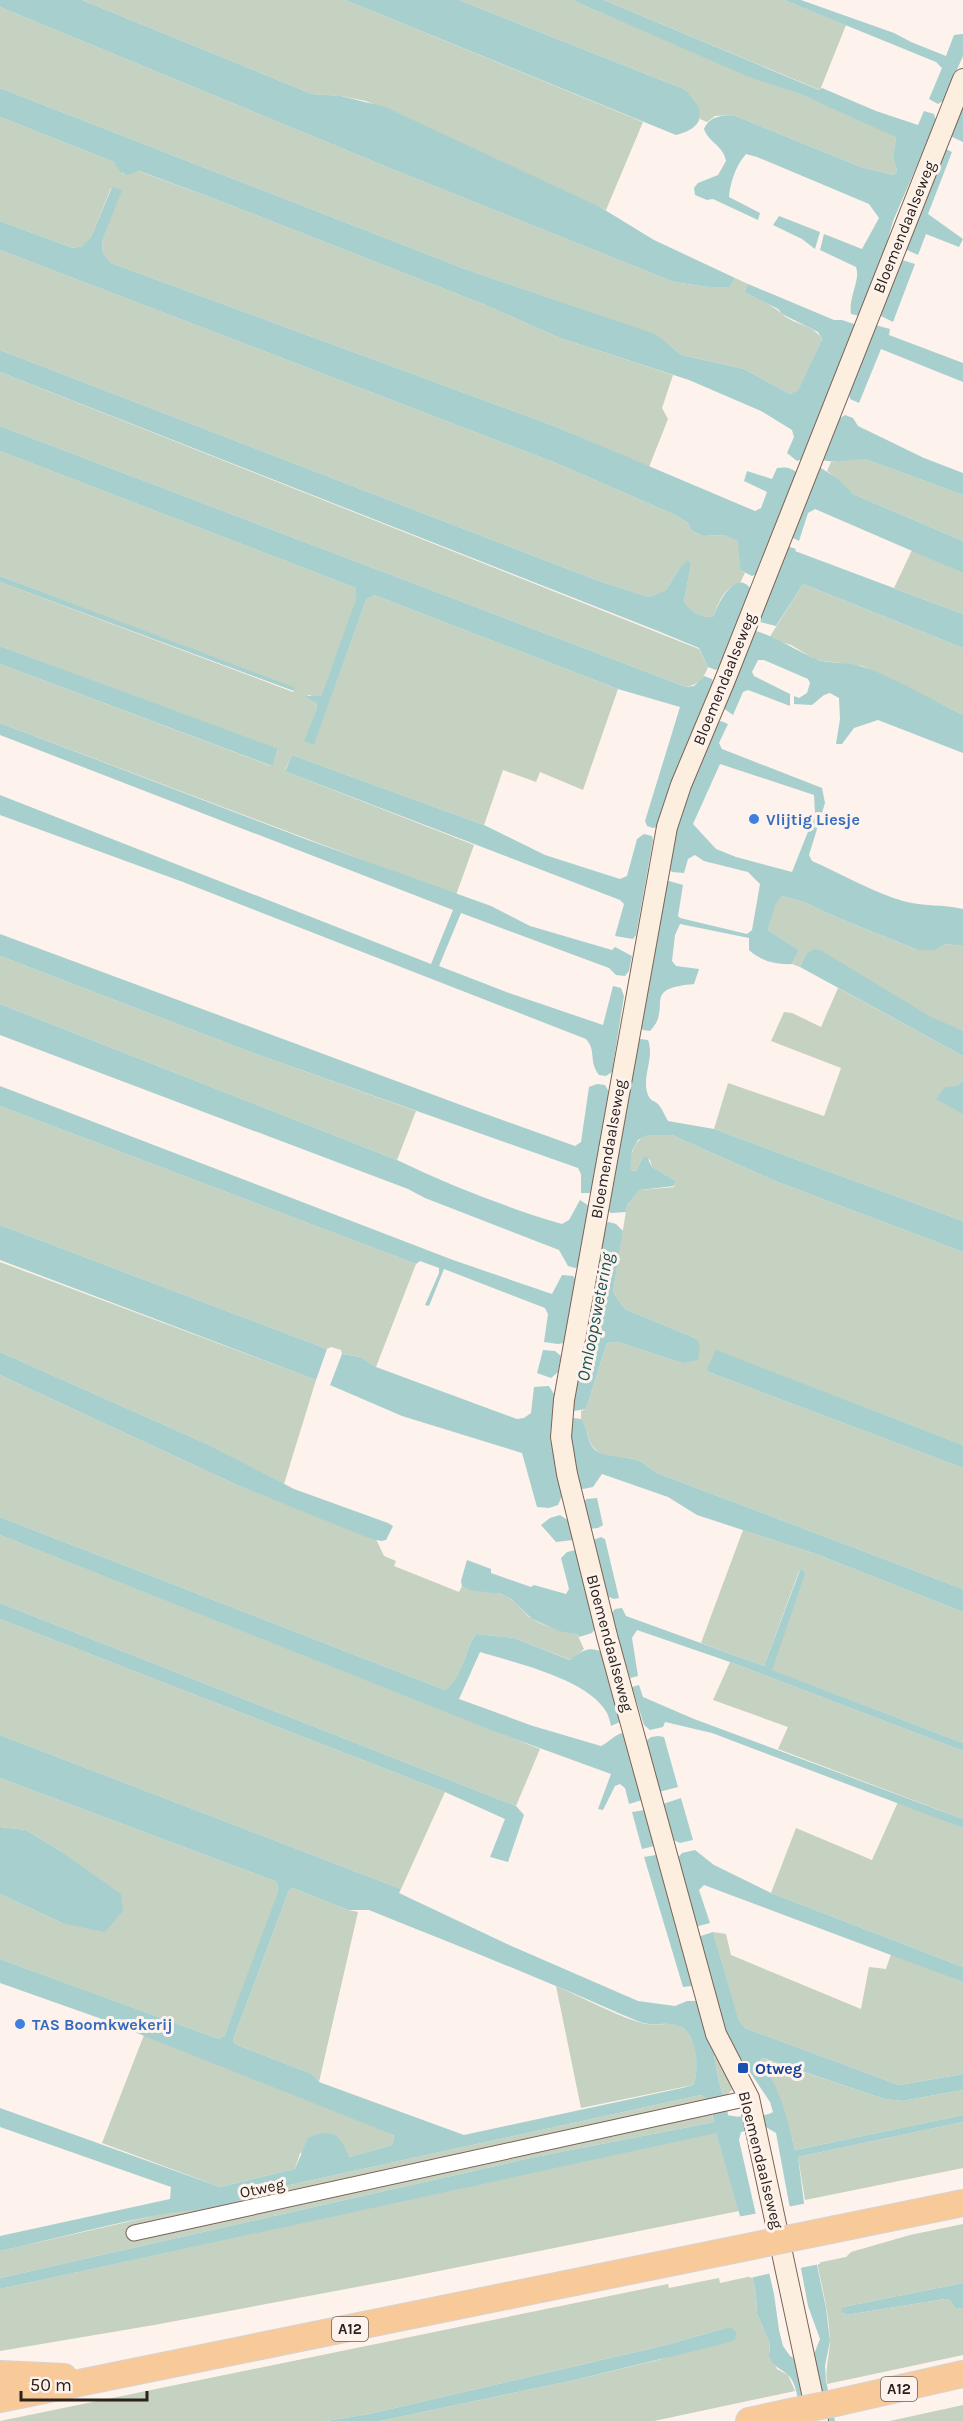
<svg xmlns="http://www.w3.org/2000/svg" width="963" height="2421" font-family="Karla,sans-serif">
<rect width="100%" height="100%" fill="#fdf2ec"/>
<path fill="#c5d1c1" d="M 82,0 L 345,0 L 643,122 L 606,210 L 366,101 L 341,96 L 312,94 Z
M 459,0 L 572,0 L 749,76 L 800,94 L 888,132 L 896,137 L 893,158 L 897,171 L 894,175 L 861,167 L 733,115 L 715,116 L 707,122 L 700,119 C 700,105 694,98 684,89 Z
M 604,0 L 784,0 L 846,25 L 820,90 Z
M 0,7 L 392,169 L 674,282 L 708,287 L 730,287 L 735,278 L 748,284 L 744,292 C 758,299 771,304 782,314 C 794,325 813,324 822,339 L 798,392 L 790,394 L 744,369 L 682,355 L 672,347 L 616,321 L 465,269 L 0,88 Z
M 0,117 L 114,162 L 123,174 L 138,171 L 215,199 L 483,304 L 560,338 L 673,375 L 662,408 L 668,419 L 649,467 L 554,426 L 111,263 L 103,253 L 102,242 L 121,191 L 111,188 L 91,237 L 84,246 L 73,248 L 0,221 Z
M 0,250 L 556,463 L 675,515 L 688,523 L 692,531 L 703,536 L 724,535 L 739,541 L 740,570 L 745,573 L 740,583 C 725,586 718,603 713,617 C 700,618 690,612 684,601 L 691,565 L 681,566 L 666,590 L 649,597 L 599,581 L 0,350 Z
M 0,372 L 699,649 L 708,667 C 704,678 698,685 686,687 L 0,426 Z
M 0,451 L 356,588 L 357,600 L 321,696 L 317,697 L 308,695 L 306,698 L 316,703 L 317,708 L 305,741 L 314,744 L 366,600 L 374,595 L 618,689 L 583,790 L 540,772 L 536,782 L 503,770 L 484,825 L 292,755 L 285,770 L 287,772 L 474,845 L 456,895 L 0,723 L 0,664 L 271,766 L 278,750 L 0,646 L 0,582 L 293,692 L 295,689 L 0,576 Z
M 852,458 L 865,459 L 963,495 L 963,541 L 853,494 C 843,487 837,478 827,471 L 831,462 Z
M 912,550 L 963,573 L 963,614 L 894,588 Z
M 803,584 L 963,648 L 963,715 L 862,666 L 816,660 L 791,645 L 769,638 Z
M 782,896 L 804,902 L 838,918 L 918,950 L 935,950 L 946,944 L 963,946 L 963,1031 L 948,1026 L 806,954 L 800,967 L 792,964 L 799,950 L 768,930 L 776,902 Z
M 0,956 L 253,1053 L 416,1111 L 397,1160 L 0,1004 Z
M 838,988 L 963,1056 L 963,1080 L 957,1086 L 954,1107 L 963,1114 L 963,1221 L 714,1129 L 728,1083 L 824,1116 L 841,1068 L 771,1041 L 784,1012 L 792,1013 L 821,1027 Z
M 0,1106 L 416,1264 L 376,1367 L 361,1357 L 342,1354 L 341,1350 L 331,1347 L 327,1349 L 0,1225 Z
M 647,1134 L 672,1135 L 775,1181 L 963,1252 L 963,1445 L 717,1351 L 706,1371 L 963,1468 L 963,1589 L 657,1473 C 651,1469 644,1463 637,1460 C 624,1455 605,1460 595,1449 C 586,1440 589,1427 581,1419 L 581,1411 L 586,1409 L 607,1343 L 618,1342 L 682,1363 L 697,1339 L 625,1309 L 613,1292 L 627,1205 L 640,1190 L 674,1187 L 676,1181 L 652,1167 L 650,1160 L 643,1157 L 636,1171 L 630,1170 C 631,1153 632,1144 647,1134 Z
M 0,1262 L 316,1380 L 284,1484 L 207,1444 L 0,1352 Z
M 0,1375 L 237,1485 L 376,1539 L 384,1556 L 396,1561 L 394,1566 L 459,1592 L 462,1586 C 475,1592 490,1590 503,1595 C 516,1600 522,1612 532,1619 C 547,1628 562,1630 577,1634 L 584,1649 L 571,1660 L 514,1638 L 476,1634 C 462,1653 465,1677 445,1690 L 0,1517 Z
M 743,1530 L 816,1554 L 963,1612 L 963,1743 L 771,1670 L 806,1572 L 799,1571 L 764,1666 L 701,1643 Z
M 0,1535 L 540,1749 L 516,1806 L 0,1603 Z
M 0,1619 L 445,1792 L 401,1889 L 0,1735 Z
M 730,1662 L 963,1751 L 963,1819 L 778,1749 L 788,1727 L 713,1700 Z
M 0,1778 L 277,1882 L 278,1892 L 262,1941 L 225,2035 L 219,2039 L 0,1959 L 0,1894 L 62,1923 L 85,1869 L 62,1852 L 26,1830 L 0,1827 Z
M 898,1802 L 963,1828 L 963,1967 L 771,1893 L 796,1828 L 872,1860 Z
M 293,1888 L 348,1910 L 358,1912 L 319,2082 L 312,2074 L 235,2044 L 233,2040 L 289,1890 Z
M 713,1932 L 726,1934 L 731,1955 L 861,2009 L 869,1967 L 886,1969 L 891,1954 L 963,1982 L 963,2074 L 899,2085 L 745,2028 L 739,2022 Z
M 556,1986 C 582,1997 616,2016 642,2023 C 655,2027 672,2020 683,2028 C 698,2040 700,2069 693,2085 L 581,2108 Z
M 696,2001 L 701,2002 L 732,2090 L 724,2098 L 719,2083 L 714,2055 Z
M 144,2035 L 394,2134 L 392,2145 L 349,2157 L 300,2153 L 295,2169 L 220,2187 L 102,2143 Z
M 762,2058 L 884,2099 L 902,2101 L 963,2090 L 963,2115 L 795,2150 C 788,2118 776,2089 760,2060 Z
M 701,2095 L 709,2102 L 714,2122 L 535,2157 L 0,2278 L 0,2251 L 162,2214 L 243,2199 L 253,2193 Z
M 963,2122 L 963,2168 L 805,2200 L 798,2157 Z
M 712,2133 L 716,2133 L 739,2211 L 394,2280 L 154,2325 L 0,2351 L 0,2289 Z
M 963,2224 L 963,2283 L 843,2307 L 842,2313 L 846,2315 L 945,2299 L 950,2300 L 956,2309 L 963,2308 L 963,2355 L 827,2384 C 825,2369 829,2358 830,2342 C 830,2319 822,2286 817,2263 L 846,2257 L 851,2252 L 910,2235 Z
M 752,2276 L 756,2295 L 757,2314 L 770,2344 L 769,2352 L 777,2369 L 788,2375 L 795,2391 L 654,2421 L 380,2421 L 575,2380 L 658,2360 L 737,2335 L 734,2330 L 726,2328 L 666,2345 L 369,2414 L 326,2421 L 0,2421 L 668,2284 L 669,2288 L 719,2278 L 720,2283 Z
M 963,2405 L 963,2421 L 890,2421 Z"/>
<path fill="#a7cfce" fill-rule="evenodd" d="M 0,0 L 82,0 L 312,94 L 341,96 L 385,107 L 600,207 L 654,240 L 735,278 L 730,287 L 708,287 L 674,282 L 392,169 L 0,7 Z
M 345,0 L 459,0 L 684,89 C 706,108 707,128 676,135 Z
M 572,0 L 604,0 L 819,90 L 822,88 L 876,111 L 918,125 L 924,111 L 934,114 L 936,121 L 893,221 L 883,256 L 860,316 L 851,314 C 848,297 861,280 856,267 L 820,250 L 824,234 L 862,249 L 879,218 L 869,204 L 757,157 L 746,154 C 736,165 730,183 729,197 L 760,213 L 758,220 L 713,199 L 707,200 L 695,195 L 694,188 L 698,183 L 718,175 L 726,161 C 723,145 709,143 704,129 C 710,116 720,116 733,115 L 861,167 L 894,175 L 897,171 L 893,158 L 896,137 L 800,94 L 749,77 Z
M 784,0 L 801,0 L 894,33 L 911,42 L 946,56 L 954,35 L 963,34 L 963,56 L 943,101 L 938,104 L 929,99 L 942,68 L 936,62 Z
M 0,88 L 465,269 L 655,334 L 682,355 L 744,369 L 790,394 L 798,391 L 822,339 L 818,332 L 782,314 L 778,309 L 744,292 L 748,284 L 834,320 L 842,320 L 854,324 L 855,328 L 803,459 L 797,461 L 787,453 L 794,437 L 792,430 L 761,411 L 689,380 L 560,338 L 483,304 L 215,199 L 139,171 L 127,175 L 120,172 L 114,162 L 0,117 Z
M 963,98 L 963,142 L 950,136 Z
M 946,149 L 952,152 L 928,214 L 963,239 L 959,247 L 926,234 L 918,255 L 907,250 L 904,246 Z
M 112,187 L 122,190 L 102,242 L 103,253 L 111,263 L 554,426 L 755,511 L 761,508 L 767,492 L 744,481 L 747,471 L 772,479 L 777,468 C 785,467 791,467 797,473 L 757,574 L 752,576 L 740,570 L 738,541 L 724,535 L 703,536 L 692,531 L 688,523 L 675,515 L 556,463 L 0,250 L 0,221 L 73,248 L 83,246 L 91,237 Z
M 779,216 L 820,232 L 815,249 L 802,239 L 773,225 Z
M 899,259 L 915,264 L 893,322 L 879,315 Z
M 875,325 L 890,329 L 889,335 L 963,363 L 963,382 L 881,349 L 859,403 L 850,399 L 849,388 Z
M 0,350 L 599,581 L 649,597 L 666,590 L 681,566 L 688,560 L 691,565 L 684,601 C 690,612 701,618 713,617 C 718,604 735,568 751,589 L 719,668 L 716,670 L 708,667 L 699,648 L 658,631 L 0,372 Z
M 845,415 L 853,418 L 858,426 L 924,458 L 963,473 L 963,495 L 865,459 C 851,458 834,464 823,460 L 821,454 L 834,422 Z
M 0,426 L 686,687 L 694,686 L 704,676 L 712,679 L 713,683 L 667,794 L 657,827 L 653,828 L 647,826 L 645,821 L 680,707 L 618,689 L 374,595 L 366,600 L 314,745 L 304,741 L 317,708 L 316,703 L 306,698 L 307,696 L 321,696 L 356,600 L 356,588 L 0,451 Z
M 821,468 L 838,479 L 853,494 L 963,541 L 963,573 L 815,509 L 808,513 L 799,541 L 791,537 L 816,469 Z
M 787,546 L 796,549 L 795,551 L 963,614 L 963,648 L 803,584 L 776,626 L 760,622 L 757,619 Z
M 0,576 L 288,685 L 295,688 L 294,691 L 0,582 Z
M 756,631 C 775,637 794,649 813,658 C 828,665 848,661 863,667 C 896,678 931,700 963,715 L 963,753 L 878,720 L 854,728 L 842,744 L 836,744 L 840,719 L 839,698 L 830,693 L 824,695 L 812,705 L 794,704 L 794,696 L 799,698 L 807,693 L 810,683 L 808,679 L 764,660 L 758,660 L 752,672 L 754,676 L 790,694 L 790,706 L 748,690 L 743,692 L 733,715 L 723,708 L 752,633 Z
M 0,646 L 278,749 L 272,766 L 0,664 Z
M 721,721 L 728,724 L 719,743 L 722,749 L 822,788 L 825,803 L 809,855 L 812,861 C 842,874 872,892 903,901 C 923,907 943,904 963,909 L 963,946 L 946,944 L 935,950 L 918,950 L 838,918 L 804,902 L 782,896 L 776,903 L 768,930 L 799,950 L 792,964 C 776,965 761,961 749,950 L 749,938 L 680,924 L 675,935 L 672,961 L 676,966 L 699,969 L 694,984 C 639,989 674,1006 650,1031 L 643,1030 L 639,1026 L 663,883 L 669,881 L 683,885 L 678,916 L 680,918 L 747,934 L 752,930 L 760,884 L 748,872 L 704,861 L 695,855 L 688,859 L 684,873 L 672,872 L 667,868 C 676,819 696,770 716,724 ZM 720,764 L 814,795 L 815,814 L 792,872 L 736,857 L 716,849 L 693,824 Z
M 0,723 L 308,840 L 491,906 L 530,926 L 612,950 L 615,947 L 632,956 L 629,971 L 625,976 L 616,975 L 609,968 L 461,913 L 439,966 L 509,993 L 603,1025 L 613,986 L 621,988 L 624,996 L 612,1072 L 606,1076 L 599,1075 C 588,1060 597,1052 586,1039 L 183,882 L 0,815 L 0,795 L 431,964 L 453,910 L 0,735 Z
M 292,755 L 484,825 L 545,855 L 620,879 L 627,876 L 637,839 L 644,834 L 652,836 L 653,840 L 636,935 L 633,939 L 615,936 L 624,904 L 620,900 L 287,772 L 285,771 Z
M 0,934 L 469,1108 L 575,1146 L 581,1142 L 589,1087 L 597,1084 L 605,1085 L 609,1092 L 592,1193 L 581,1193 L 581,1174 L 578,1168 L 253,1053 L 0,956 Z
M 815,949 L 820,950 L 931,1017 L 963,1031 L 963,1056 L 800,967 L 806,954 Z
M 0,1004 L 397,1160 C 451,1186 505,1207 562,1224 L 569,1220 L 580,1200 L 589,1206 L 579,1266 L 575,1268 L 568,1266 L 559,1250 L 425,1198 L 408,1189 L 0,1035 Z
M 640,1039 L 648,1040 C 655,1058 641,1077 648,1095 C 651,1102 654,1100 658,1104 C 662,1108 665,1116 668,1121 L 714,1129 L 963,1221 L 963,1252 L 775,1181 L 672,1135 L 647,1135 L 638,1140 L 632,1151 L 630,1170 L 636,1171 L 643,1157 L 647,1157 L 652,1167 L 676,1181 L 674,1186 L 640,1190 L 627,1205 L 626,1212 L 611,1213 L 607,1209 L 634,1042 Z
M 963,1080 L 963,1114 L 936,1099 L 945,1087 L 957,1086 Z
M 0,1086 L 453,1260 L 552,1294 L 562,1275 L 573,1276 L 576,1280 L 564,1343 L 558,1344 L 544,1342 L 548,1314 L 545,1308 L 444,1269 L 429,1306 L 425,1305 L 439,1273 L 439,1268 L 420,1261 L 416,1264 L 0,1106 Z
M 609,1222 L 616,1224 L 623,1231 L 613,1292 L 625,1309 L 697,1339 L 700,1347 L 698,1360 L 682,1363 L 618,1342 L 607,1343 L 586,1409 L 574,1411 L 571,1408 L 604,1224 Z
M 0,1225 L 327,1349 L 316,1380 L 0,1260 Z
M 543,1350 L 555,1351 L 561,1356 L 558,1372 L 551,1378 L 537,1373 Z
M 716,1350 L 963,1445 L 963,1468 L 706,1371 Z
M 0,1352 L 207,1444 L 294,1489 L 388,1523 L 393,1526 L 386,1540 L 381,1541 L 369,1538 L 237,1485 L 0,1375 Z
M 342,1354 L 361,1357 L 376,1367 L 517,1419 L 524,1418 L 531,1413 L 534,1387 L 549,1386 L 554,1394 L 550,1438 L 562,1496 L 558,1505 L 549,1508 L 537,1507 L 522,1453 L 402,1416 L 330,1385 Z
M 574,1418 L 581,1419 C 590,1428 585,1444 598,1452 C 610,1458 625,1456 637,1460 C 644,1463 651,1469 657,1473 L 963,1589 L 963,1612 L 816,1554 L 697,1515 L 668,1497 L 602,1474 L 593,1487 L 583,1489 L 576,1484 L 570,1420 Z
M 597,1498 L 603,1525 L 598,1528 L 588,1529 L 582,1508 L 586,1499 Z
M 560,1515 L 569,1521 L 573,1540 L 556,1542 L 541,1525 L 550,1518 Z
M 0,1517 L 445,1690 C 464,1677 463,1652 476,1634 L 514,1638 L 570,1660 C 583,1650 588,1646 603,1652 L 622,1721 L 611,1726 C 610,1722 609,1717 607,1713 C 589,1679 515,1663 480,1652 L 459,1699 L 533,1726 L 601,1746 C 609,1742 613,1736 622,1733 L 625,1736 L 642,1800 L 629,1804 L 625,1788 L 620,1784 L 615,1786 L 603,1810 L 598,1809 L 611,1774 L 496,1732 L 0,1535 Z
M 601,1537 L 605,1539 L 619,1598 L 614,1599 L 606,1596 L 591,1541 Z
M 576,1550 L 598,1625 L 592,1633 L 579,1637 L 577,1634 L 559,1631 L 532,1619 L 511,1599 L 501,1594 L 470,1590 L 462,1586 L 461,1581 L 467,1560 L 491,1569 L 491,1573 L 531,1587 L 534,1585 L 566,1594 L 569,1589 L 561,1558 L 567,1552 Z
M 800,1570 L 806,1572 L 772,1670 L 963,1743 L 963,1751 L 730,1662 L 637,1630 L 632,1638 L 638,1676 L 630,1678 L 611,1614 L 615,1609 L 622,1608 L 626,1616 L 764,1666 Z
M 0,1603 L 516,1806 L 524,1815 L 508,1862 L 490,1857 L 505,1819 L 445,1792 L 0,1619 Z
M 639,1685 L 643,1697 L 694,1719 L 963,1819 L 963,1828 L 712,1733 L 665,1722 L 663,1727 L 650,1730 L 644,1725 L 632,1687 Z
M 0,1735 L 401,1889 L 399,1893 L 507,1944 L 638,2001 L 675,2006 L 687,2001 L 696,2001 L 714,2055 L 719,2083 L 724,2098 L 709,2102 L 701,2095 L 253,2193 C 228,2209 193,2209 164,2214 C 109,2224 54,2239 0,2251 L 0,2236 L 170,2199 L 171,2187 L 0,2127 L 0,2108 L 220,2187 L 295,2169 L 308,2138 C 333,2127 340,2135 349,2157 L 392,2145 L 394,2135 L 99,2018 L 0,1983 L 0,1959 L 219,2039 L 225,2035 L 278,1892 L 277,1882 L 0,1778 ZM 293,1888 L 348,1910 L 369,1910 C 431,1935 494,1960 556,1986 C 584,1997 612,2011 640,2022 C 653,2027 668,2020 681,2027 C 697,2035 700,2070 693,2085 L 682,2088 L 464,2135 L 319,2082 L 312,2074 L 235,2044 L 233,2040 L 289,1890 Z
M 658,1736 L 664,1737 L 678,1787 L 659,1792 L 646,1741 L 651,1737 Z
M 681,1798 L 693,1840 L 680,1843 L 671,1839 L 663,1804 Z
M 645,1810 L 654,1846 L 642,1849 L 632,1812 Z
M 0,1827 L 26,1830 L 62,1852 L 121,1894 L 123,1911 L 105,1932 L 62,1923 L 0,1894 Z
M 695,1850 L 714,1865 L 771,1893 L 963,1967 L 963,1982 L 704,1885 L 699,1890 L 710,1923 L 695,1927 L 676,1860 L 682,1853 Z
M 656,1855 L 692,1986 L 683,1987 L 644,1857 Z
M 713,1932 L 739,2021 L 745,2028 L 899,2085 L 963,2074 L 963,2090 L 902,2101 L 884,2099 L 763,2058 L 760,2060 C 779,2085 788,2120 795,2150 L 963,2115 L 963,2122 L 798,2157 L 804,2203 L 826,2308 L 830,2341 L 825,2366 L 826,2381 L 835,2421 L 826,2421 L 813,2357 L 820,2339 L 808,2306 L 776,2133 L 766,2127 L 741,2132 L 739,2140 L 774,2294 L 779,2330 L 783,2346 L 790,2356 L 797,2360 L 810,2421 L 801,2421 C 799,2409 798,2384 788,2375 C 780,2368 773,2367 769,2355 L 770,2344 L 757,2314 L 756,2295 L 740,2216 L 716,2133 L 0,2289 L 0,2278 L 535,2157 L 714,2122 L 712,2112 L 727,2108 L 728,2115 C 735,2118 767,2117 773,2112 L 770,2102 L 726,2036 L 698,1937 Z
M 963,2283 L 963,2308 L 956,2309 L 950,2300 L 945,2299 L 846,2315 L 841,2312 L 843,2307 Z
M 726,2328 L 732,2328 L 737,2333 L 735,2339 L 730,2342 L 575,2380 L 380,2421 L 326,2421 L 369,2414 L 666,2345 Z"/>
<path fill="#fdf2ec" d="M 808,2203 L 820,2264 L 800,2268 L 787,2207 Z
M 759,2213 L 772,2273 L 750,2278 L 737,2217 Z"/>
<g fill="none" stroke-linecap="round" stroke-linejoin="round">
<g stroke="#7a6356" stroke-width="17">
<path id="street" d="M 134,2233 L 749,2098"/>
</g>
<g stroke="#7a6356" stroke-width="22">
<path id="secondary" d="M 818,2421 L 749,2098 L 716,2034 L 607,1636 L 567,1474 L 561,1437 L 564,1400 L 667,827 L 681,785 L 725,680 L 963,79"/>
</g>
<g stroke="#d5d3d2" stroke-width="28">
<path id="highway" d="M 836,2229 L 963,2203
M 0,2374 L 64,2377
M 0,2399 L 723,2252
M 835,2403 L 963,2374
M 749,2421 L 795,2411"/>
</g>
<use href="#street" stroke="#fff" stroke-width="15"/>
<use href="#secondary" stroke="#fdefe0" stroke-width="20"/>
<use href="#highway" stroke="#f9ca99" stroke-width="26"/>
<g stroke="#d5d3d2" stroke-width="28" stroke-linecap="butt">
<path id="highway-bridge" d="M 723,2252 L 836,2229
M 795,2411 L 835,2403"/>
</g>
<use href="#highway-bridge" stroke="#f9ca99" stroke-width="26"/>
</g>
<g fill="#3f7fe0" stroke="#fdf2ec" stroke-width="2">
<circle cx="754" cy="819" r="6"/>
<circle cx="20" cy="2024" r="6"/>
</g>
<rect fill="#1a4fb4" stroke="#fdf2ec" stroke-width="2" x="737" y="2062" width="12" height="12" rx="3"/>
<g text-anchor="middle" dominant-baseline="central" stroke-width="6" stroke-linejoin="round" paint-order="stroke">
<g fill="#fdf2ec" stroke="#6b605a" stroke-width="1.5">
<rect x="332" y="2317" width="36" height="24" rx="4.5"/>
<rect x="881" y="2377" width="36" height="24" rx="4.5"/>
</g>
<g font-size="15" font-weight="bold" fill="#2c221c">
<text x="350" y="2329">A12</text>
<text x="899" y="2389">A12</text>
</g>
<g font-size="16" fill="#2c221c" stroke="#fdf2ec">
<text transform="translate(904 227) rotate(-68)">Bloemendaalseweg</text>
<text transform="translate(724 679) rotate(-68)">Bloemendaalseweg</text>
<text transform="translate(608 1149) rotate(-80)">Bloemendaalseweg</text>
<text transform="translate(610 1643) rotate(75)">Bloemendaalseweg</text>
<text transform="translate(761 2160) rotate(76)">Bloemendaalseweg</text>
<text transform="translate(262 2188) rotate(-12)">Otweg</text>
</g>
<g font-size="16" font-weight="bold" fill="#366cbe" stroke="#fdf2ec" text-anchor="start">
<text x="766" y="819">Vlijtig Liesje</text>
<text x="32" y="2024">TAS Boomkwekerij</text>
</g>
<g font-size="16" font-weight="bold" fill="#164399" stroke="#fdf2ec" text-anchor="start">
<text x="755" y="2068">Otweg</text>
</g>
<g font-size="18" font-style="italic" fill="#1a5353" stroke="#fdf2ec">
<text transform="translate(595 1317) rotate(-79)">Omloopswetering</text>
</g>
</g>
<path d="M21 2391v9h126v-9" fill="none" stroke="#2c221c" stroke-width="3"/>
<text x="30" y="2391" font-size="18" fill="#2c221c" stroke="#fdf2ec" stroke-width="4.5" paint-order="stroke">50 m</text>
</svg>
